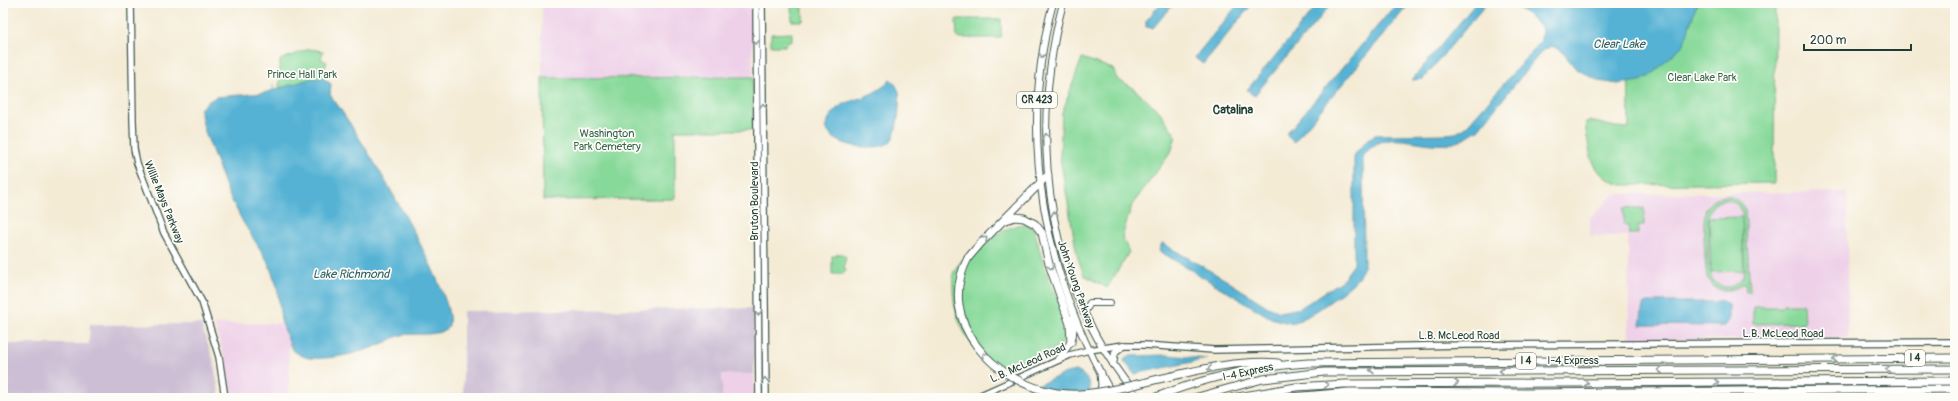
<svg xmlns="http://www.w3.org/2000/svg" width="1958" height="401" font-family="Pangolin,sans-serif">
<rect width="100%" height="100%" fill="#fdfcf7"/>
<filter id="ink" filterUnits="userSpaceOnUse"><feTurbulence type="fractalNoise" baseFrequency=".025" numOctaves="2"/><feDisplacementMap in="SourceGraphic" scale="8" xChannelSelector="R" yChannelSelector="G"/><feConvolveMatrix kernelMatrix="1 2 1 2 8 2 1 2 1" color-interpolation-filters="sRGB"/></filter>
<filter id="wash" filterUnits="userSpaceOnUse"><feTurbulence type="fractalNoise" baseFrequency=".012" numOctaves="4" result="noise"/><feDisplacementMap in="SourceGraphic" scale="16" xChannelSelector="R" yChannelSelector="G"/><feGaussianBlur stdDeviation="0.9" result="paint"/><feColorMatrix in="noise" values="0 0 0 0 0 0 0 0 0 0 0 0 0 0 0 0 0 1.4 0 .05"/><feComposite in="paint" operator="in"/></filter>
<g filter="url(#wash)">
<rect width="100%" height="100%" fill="#f4ebd5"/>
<path fill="#eed0e8" d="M 542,3 L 752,3 L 753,77 L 542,78 Z
M 1847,192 L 1848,338 L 1629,340 L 1628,236 L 1590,236 L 1590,218 L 1614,194 Z
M 289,323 L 289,398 L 231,398 L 226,364 L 214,324 Z
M 722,374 L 754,374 L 755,398 L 722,398 Z"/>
<path fill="#ccbed4" d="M 754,308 L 754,374 L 722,374 L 722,398 L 463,398 L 463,311 Z
M 201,324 L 213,359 L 220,398 L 3,398 L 3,344 L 89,344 L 90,325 Z"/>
<path fill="#87d99a" stroke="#538b67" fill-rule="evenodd" d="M 1628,3 L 1775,3 L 1774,183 L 1622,185 C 1599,179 1591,164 1588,142 C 1587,136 1585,129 1586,123 L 1590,121 L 1615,127 L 1629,128 Z
M 791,6 L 803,6 L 803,21 L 792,21 Z
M 957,19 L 1001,19 L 1001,36 L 1000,38 L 957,38 L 956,21 Z
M 792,33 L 792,41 L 788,41 L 785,46 L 771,46 L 771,34 Z
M 309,49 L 323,51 L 321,59 L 327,62 L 324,71 L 323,94 L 279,95 L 280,60 Z
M 1082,58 L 1113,69 L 1117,79 L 1134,89 L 1160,112 L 1176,136 L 1171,152 L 1132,205 L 1122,237 L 1129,252 L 1107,288 L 1084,275 L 1077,255 L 1060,157 L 1062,113 Z
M 753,77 L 753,130 L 675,130 L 675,199 L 543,200 L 542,78 Z
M 1726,196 C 1735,197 1741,202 1745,210 L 1750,292 L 1746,292 L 1745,283 C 1732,292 1715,295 1707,277 C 1705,266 1702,218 1706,209 C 1710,201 1717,197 1726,196 ZM 1728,200 L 1737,204 L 1742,213 L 1745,270 C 1743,289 1716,294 1711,275 C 1706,258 1709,236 1708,219 C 1709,206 1716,200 1728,200 Z
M 1624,208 L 1644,208 L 1644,226 L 1638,226 L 1638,234 L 1629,234 L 1629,226 L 1624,225 Z
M 1742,217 L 1744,271 L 1711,272 L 1709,218 Z
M 1017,225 L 1028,225 L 1034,229 C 1038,242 1040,255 1045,268 C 1050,284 1065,311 1067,327 C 1068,344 1056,349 1043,354 C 1028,359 1007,371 991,365 C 985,362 981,357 978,352 C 961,332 953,311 953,286 C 953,282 952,277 953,274 C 960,254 998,232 1017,225 Z
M 837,254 L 843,254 L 846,257 L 844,265 L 846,271 L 843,274 L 832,274 L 832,256 L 836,256 Z
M 1784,304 L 1803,304 L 1804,323 L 1753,324 L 1753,307 L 1783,307 Z"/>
<path fill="#55b2d4" stroke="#3a7884" d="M 1161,3 L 1174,3 L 1153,28 L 1146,27 L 1146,21 Z
M 1239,3 L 1253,3 L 1203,64 L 1195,58 L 1199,52 Z
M 1319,3 L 1332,3 L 1254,96 L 1247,90 Z
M 1397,3 L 1410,3 L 1294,142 L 1287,136 L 1288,132 Z
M 1476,3 L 1487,3 L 1423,79 L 1412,80 Z
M 1511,3 L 1697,3 L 1685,40 L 1681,47 L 1650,76 L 1640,81 L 1618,84 L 1599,81 L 1576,69 L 1560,49 L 1551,46 L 1541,52 L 1478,130 C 1470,134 1462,141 1453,143 C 1423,151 1384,123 1363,157 L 1364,267 C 1362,270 1360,274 1358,278 C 1349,289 1308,319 1295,322 C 1287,324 1278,320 1271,318 L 1159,251 L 1162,243 L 1226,280 L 1268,307 L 1280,312 L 1300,308 L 1342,281 L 1354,264 L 1354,155 L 1368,139 L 1375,135 L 1445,134 L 1456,133 L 1465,128 L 1541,41 L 1542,29 L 1525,12 Z
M 323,78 L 331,84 L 330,95 C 351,120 464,304 448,327 C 441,337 414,333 402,335 C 397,336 392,339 388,341 C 365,352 334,360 309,358 C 303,357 297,353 292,350 L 281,320 L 277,286 L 267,260 L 243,222 L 229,195 L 204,129 L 200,109 L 209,101 L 216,97 L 264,93 L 310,79 Z
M 890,79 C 894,81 897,87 899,92 C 901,100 897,137 890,142 C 879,152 829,148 826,126 C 835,97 859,104 881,88 C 885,85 888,84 890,79 Z
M 1648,302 L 1724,302 L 1729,305 L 1729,320 L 1725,326 L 1640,325 C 1641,320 1642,307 1644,303 Z
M 1168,355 L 1207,359 L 1134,374 L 1124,361 L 1126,357 L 1129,356 Z
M 1075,371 C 1087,374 1094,387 1087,398 L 1008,398 L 1066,373 Z"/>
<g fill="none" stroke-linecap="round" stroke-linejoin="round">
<path stroke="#55b2d4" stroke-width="1" d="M 273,91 L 273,84"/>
</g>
</g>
<g filter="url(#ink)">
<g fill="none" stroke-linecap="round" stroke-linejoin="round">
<g stroke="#3f574c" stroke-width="8">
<path id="secondary" d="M 131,3 L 133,120 L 134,149 L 137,163 L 164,233 L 202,302 L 219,357 L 225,398
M 756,3 L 759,398
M 762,3 L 766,398
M 974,398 L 1070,355 L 1089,350 L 1124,345 L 1145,345 L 1214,350 L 1465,345 L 1955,342"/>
</g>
<g stroke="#3f574c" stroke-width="8">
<path id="primary" d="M 1053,3 C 1017,137 1044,275 1112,394
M 1063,3 C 1035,110 1040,231 1093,330 C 1105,354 1121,376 1138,398
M 1084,313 L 1090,303 L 1110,303
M 1058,359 C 1069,346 1077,337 1072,319
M 1113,365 L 1115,352 L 1124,345"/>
</g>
<g stroke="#3f574c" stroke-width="9">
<path id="highway" d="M 1003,221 L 1015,217 L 1024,218 L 1035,224 L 1042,233 L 1049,264 L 1070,324 L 1071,342
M 968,258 L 980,244 L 1048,175
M 1138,384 C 1183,374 1232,359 1278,363
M 1099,398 L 1102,385 L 1101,373
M 1104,398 L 1113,395 L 1124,398
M 1154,398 C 1203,378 1255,366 1308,363 L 1955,358
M 1194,398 L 1263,379 L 1324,372 L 1955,369
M 1232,398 L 1296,387 L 1345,384 L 1955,381
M 1280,398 L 1349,392 L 1528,393 L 1955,389
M 1332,398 L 1346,396"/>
</g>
<use href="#secondary" stroke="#fff" stroke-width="5.5"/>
<use href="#primary" stroke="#fff" stroke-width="6"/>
<use href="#highway" stroke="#fff" stroke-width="7"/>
<g stroke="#3f574c" stroke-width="9" stroke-linecap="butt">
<path id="highway-bridge" d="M 968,258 C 934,322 996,384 1057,393 C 1085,397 1111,390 1138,384"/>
</g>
<use href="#highway-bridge" stroke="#fff" stroke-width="7"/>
</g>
<defs><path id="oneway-chevron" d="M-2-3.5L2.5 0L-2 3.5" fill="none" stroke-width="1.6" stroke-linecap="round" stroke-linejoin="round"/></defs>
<g stroke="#8f9e9a">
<use href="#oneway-chevron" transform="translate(756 42) rotate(90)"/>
<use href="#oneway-chevron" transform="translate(1042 55) rotate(99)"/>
<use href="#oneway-chevron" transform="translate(763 106) rotate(-90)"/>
<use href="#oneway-chevron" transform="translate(1046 136) rotate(-90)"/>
<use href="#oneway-chevron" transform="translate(1054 214) rotate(-101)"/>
<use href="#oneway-chevron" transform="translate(985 239) rotate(-44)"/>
<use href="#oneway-chevron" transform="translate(1051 267) rotate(73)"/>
<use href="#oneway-chevron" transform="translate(758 313) rotate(90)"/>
<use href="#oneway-chevron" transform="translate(985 355) rotate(-133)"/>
<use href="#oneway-chevron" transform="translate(1835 359) rotate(180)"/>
<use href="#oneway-chevron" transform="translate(1210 369) rotate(169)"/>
<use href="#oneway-chevron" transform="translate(1888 369) rotate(180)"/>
<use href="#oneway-chevron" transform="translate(1372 370) rotate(-180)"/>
<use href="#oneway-chevron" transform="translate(1660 370) rotate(180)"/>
<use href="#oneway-chevron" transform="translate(1502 371) rotate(-180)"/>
<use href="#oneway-chevron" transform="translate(765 380) rotate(-90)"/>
<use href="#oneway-chevron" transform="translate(1716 382)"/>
<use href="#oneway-chevron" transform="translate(1456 383)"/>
<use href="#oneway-chevron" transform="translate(1586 383)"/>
<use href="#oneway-chevron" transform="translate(1326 385) rotate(-2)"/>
</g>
</g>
<g text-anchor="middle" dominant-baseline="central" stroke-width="3.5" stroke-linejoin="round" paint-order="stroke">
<g fill="#fdfcf7" stroke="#62766e" stroke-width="1">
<rect x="1017" y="92" width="40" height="16" rx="3"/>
<rect x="1905" y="350" width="20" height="16" rx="3"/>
<rect x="1516" y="353" width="20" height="16" rx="3"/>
</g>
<g font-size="10" font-weight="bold" fill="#1f3d34">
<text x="1037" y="100">CR 423</text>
<text x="1915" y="358">I 4</text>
<text x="1526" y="361">I 4</text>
</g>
<g font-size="11" fill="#39644e" stroke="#fdfcf7">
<text x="302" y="74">Prince Hall Park</text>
<text x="1702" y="77">Clear Lake Park</text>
<text x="607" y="133">Washington<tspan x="607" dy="13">Park Cemetery</tspan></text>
</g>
<g font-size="11" fill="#1f3d34" stroke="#fdfcf7">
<text transform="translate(754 201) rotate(-90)">Bruton Boulevard</text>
<text transform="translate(164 202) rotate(68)">Willie Mays Parkway</text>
<text transform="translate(1076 284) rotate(71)">John Young Parkway</text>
<text x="1783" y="333">L.B. McLeod Road</text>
<text x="1459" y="335">L.B. McLeod Road</text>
<text x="1573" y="360">I-4 Express</text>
<text transform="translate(1028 363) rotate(-24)">L.B. McLeod Road</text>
<text transform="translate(1248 372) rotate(-12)">I-4 Express</text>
</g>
<g font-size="12" font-style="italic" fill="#2f6064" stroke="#fdfcf7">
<text x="1619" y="44">Clear Lake</text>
<text x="351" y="274">Lake Richmond</text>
</g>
<g font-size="12" font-weight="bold" fill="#1f3d34" stroke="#fdfcf7">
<text x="1233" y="110">Catalina</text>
</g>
</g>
<rect width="1958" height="401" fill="none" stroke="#fdfcf7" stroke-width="16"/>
<path d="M1804 44v6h107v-6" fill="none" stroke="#1f3d34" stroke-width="2"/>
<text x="1810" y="44" font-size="12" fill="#1f3d34" stroke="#fdfcf7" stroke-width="3" paint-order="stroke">200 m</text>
</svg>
